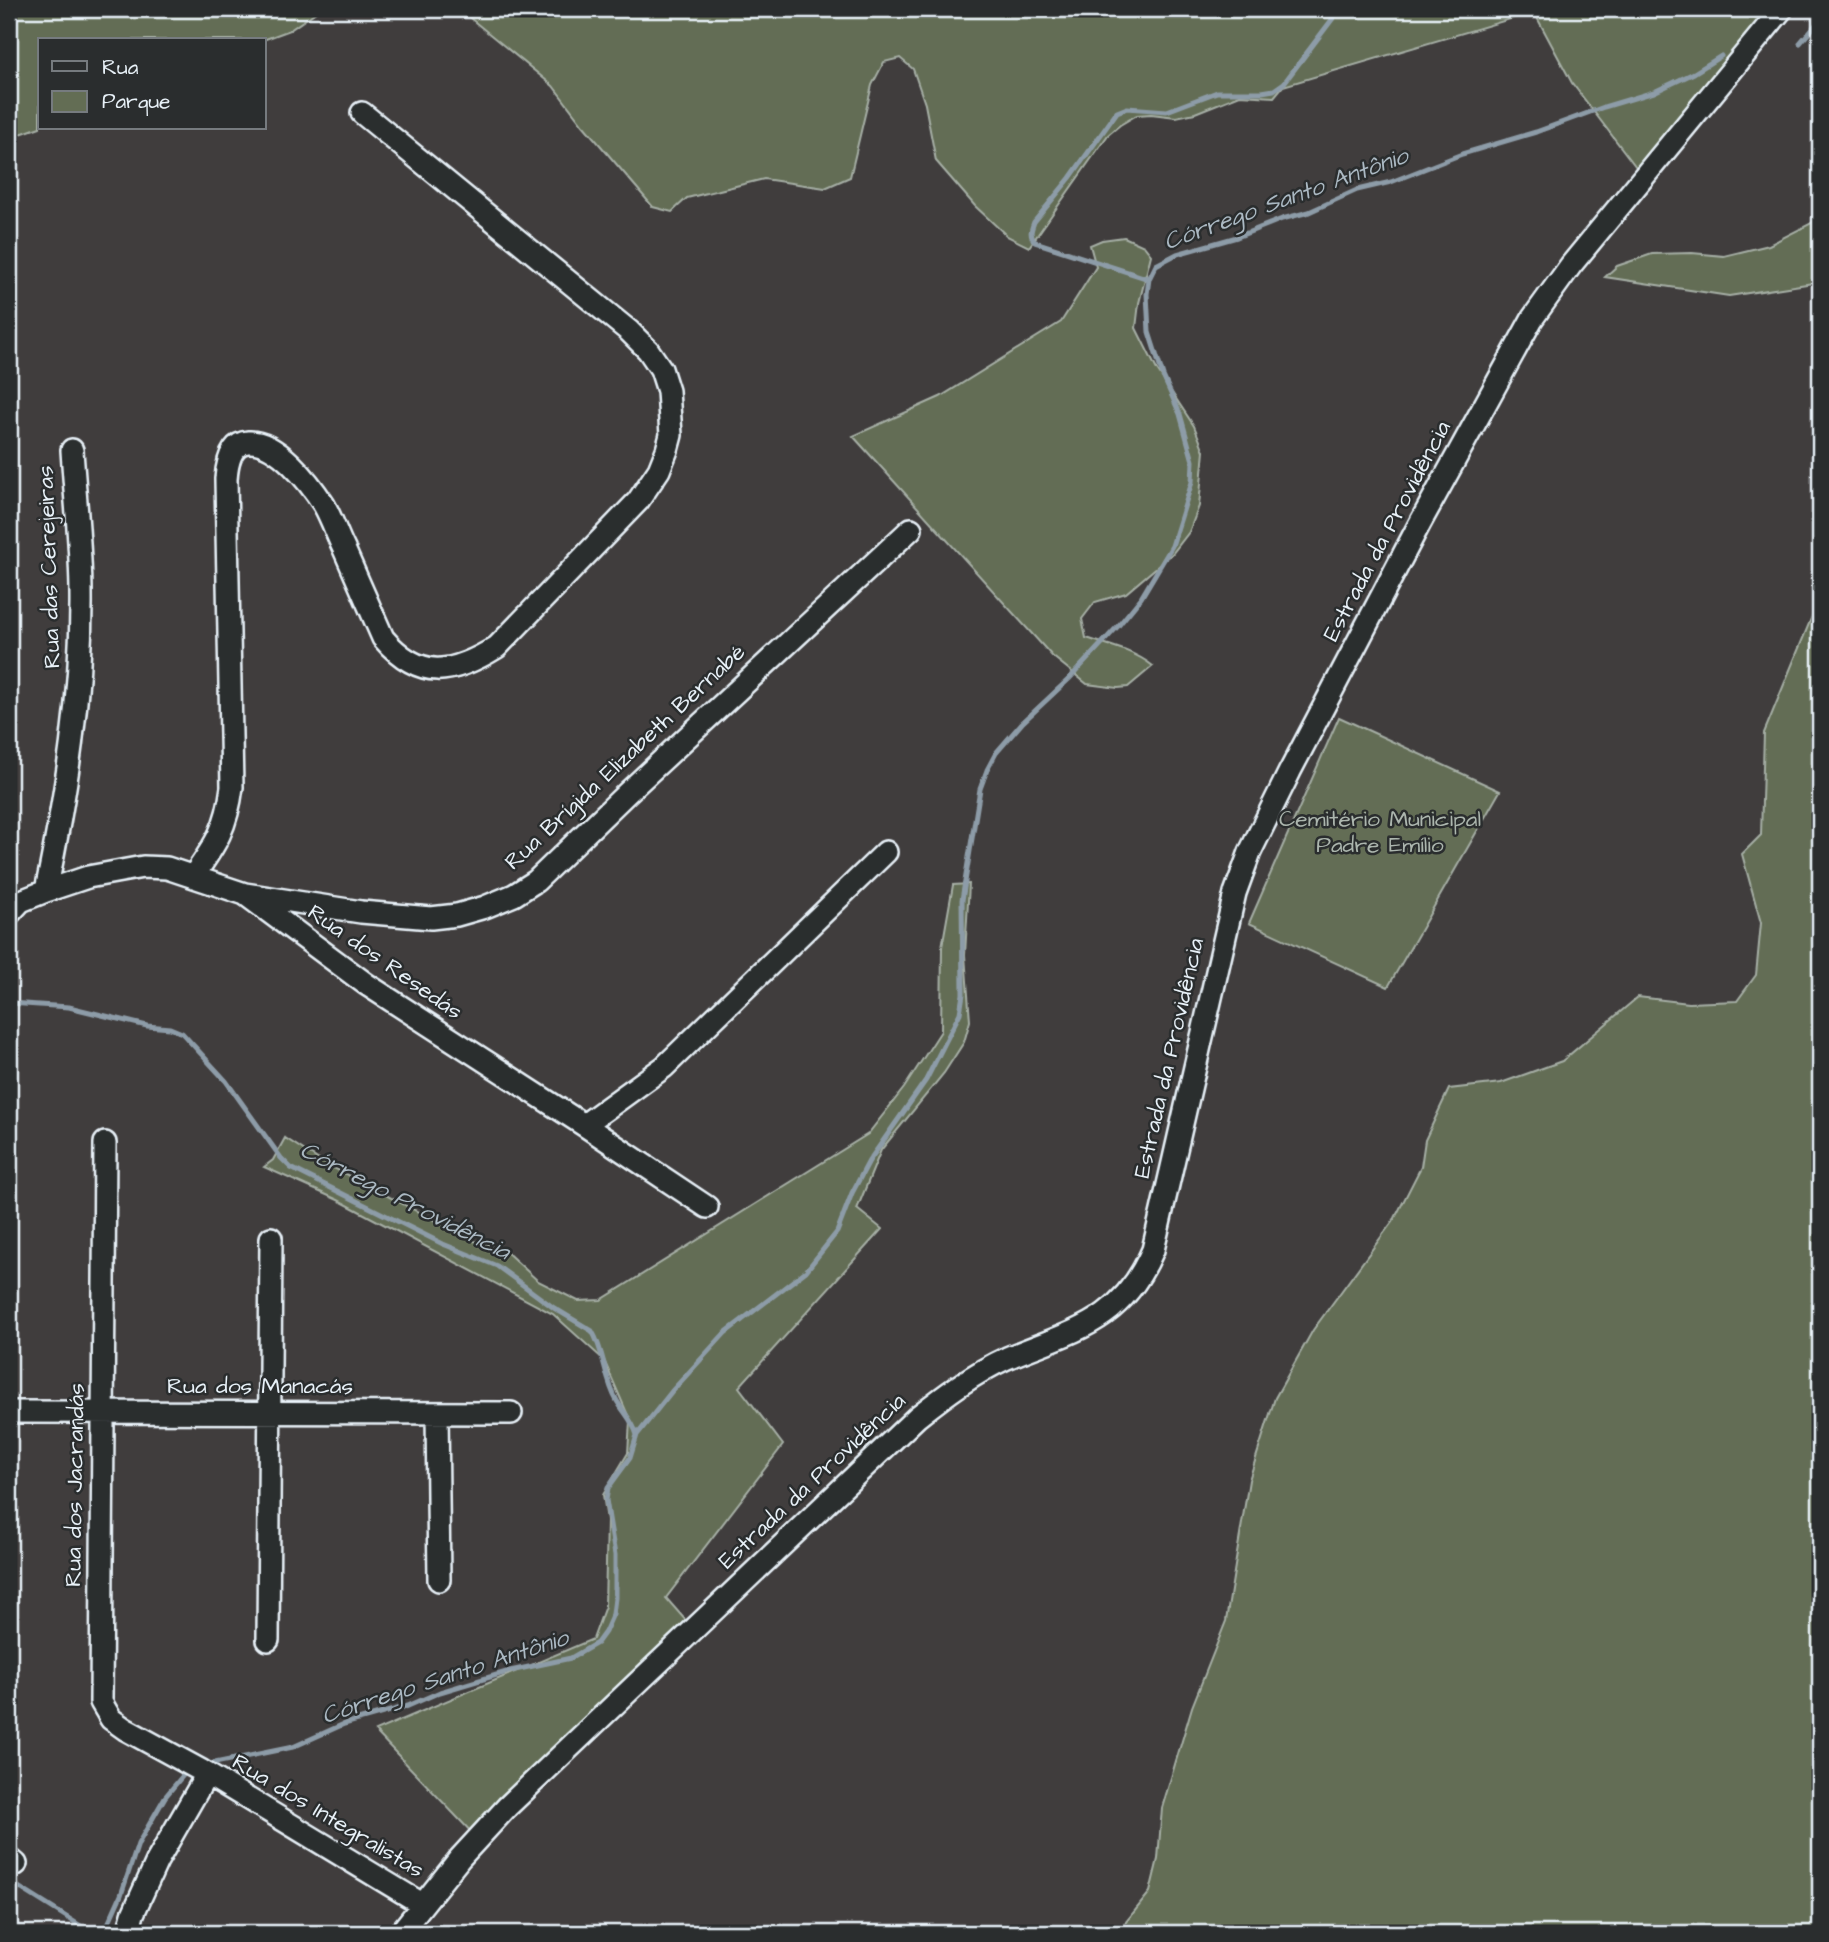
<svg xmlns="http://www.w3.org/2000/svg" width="1829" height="1942" font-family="'Architects Daughter',sans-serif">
<rect width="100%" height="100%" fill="#403d3d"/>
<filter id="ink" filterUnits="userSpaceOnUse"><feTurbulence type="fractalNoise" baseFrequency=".0143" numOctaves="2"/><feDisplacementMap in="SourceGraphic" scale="14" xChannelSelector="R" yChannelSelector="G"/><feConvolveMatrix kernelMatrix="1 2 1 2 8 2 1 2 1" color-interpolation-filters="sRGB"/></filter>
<g filter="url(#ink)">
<path fill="#636d54" stroke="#a6afa6" stroke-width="2" d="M 9,9 L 320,9 L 290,30 L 263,40 L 40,40 L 40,127 L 9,138 Z
M 459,9 L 1779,9 L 1639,171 L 1572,83 L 1534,12 L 1283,86 L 1274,97 L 1240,95 L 1195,113 L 1176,117 L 1151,114 L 1137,115 L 1120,125 L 1108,135 L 1029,247 L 1007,236 L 975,206 L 936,161 L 925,104 L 913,69 L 900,58 L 884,62 L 872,85 L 850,177 L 825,188 L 764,179 L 687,198 L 672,212 L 653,207 L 583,125 L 553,86 Z
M 1820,216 L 1820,280 L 1813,283 L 1729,296 L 1605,277 L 1617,266 L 1652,254 L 1692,253 L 1724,256 L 1769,245 L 1810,224 Z
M 1124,237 L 1144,246 L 1151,255 L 1139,303 L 1136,328 L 1157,370 L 1194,426 L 1204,451 L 1199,506 L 1189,532 L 1172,554 L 1126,593 L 1095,602 L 1082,619 L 1086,638 C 1109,645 1134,651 1153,666 L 1128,687 L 1118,688 L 1087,684 L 1052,656 L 853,436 L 940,397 L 1061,322 L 1096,267 L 1090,245 L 1102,240 Z
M 1820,597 L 1820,1933 L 1117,1933 L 1150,1892 L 1158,1859 L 1162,1808 L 1192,1707 L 1226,1621 L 1249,1480 L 1275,1398 L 1313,1330 L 1395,1218 L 1421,1167 L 1425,1140 L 1449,1089 L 1501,1083 L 1562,1061 L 1638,997 L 1689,1003 L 1737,1001 L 1756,975 L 1761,923 L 1742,854 L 1761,835 L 1764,733 Z
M 1339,717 L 1500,791 L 1388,987 L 1249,923 Z
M 969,884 L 965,955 L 970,1021 L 964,1042 L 944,1073 L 881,1150 L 857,1209 L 882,1229 L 739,1387 L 783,1445 L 666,1598 L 695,1631 L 477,1838 L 375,1731 L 593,1639 L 605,1606 L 607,1520 L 603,1495 L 628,1453 L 630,1420 L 604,1360 L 553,1314 L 338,1200 L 264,1167 L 273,1160 L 285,1138 L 322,1162 L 474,1241 L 503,1249 L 538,1281 L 578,1301 L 601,1300 L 868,1134 L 904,1088 L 941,1031 L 942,947 L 953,885 Z"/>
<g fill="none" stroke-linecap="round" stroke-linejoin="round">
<path stroke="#8d9ca8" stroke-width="5" d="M 1800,43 L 1820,20
M 1149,279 L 1035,242 C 1029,235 1031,230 1034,222 L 1070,178 L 1117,112 L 1127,108 L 1167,111 L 1217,92 L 1262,92 L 1274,90 L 1284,83 L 1340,9
M 9,1003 L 69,1007 L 147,1026 L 170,1028 L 182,1033 L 226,1081 L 281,1158 L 291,1168 L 443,1244 L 497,1266 L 554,1308 L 592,1331 C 605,1352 604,1379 617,1401 C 624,1413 633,1421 637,1435
M 205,1765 L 293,1747 L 344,1724 L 408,1706 L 440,1692 L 510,1671 L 571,1658 L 597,1643 L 605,1632 L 613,1614 L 615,1598 L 615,1555 L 606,1500 L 608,1488 L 630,1458 L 637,1435 L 672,1391 L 725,1333 L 806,1271 L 837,1232 L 852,1193 L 869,1161 L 926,1080 L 960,1013 L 963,994 L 962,900 L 980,789 L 987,770 L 996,753 L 1022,723 L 1069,679 L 1119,625 L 1141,598 L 1172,546 L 1192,482 L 1193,461 L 1180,414 L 1163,376 L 1149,332 L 1147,294 L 1149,279 L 1156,265 L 1177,254 L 1237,237 L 1282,219 L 1309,212 L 1357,190 L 1391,182 L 1462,154 L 1536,132 L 1604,107 L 1654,92 L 1694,73 L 1721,56
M 9,1881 L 92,1933
M 104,1933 L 121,1895 L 138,1844 L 165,1797 L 185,1773 L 189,1771"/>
<g stroke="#e8f1f8" stroke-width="26">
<path id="minor" d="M 194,875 C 216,844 227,827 232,787 L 226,479 C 227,465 230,443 248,442 C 277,440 310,483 324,505 C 332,519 337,535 344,549 C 357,579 370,609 383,638 C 420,681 452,675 497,647 L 638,501 L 659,470 L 667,450 L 671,435 L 668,391 L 661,369 L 648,350 L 629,331 L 362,113
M 46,891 C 66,793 82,695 81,594 C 81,546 75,498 72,450
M 245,894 L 361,912 L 431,918 L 457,915 L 485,907 L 514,895 L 536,881 L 627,793 L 911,529
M 9,914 L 21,901 L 46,891 L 88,877 L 143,867 L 167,868 L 245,894 L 366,984 L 584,1125 L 707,1207
M 584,1125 L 664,1067 L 886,852
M 105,1143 L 101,1702 L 111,1719 L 125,1729 L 202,1771 L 422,1904
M 9,1412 L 511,1413
M 437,1413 L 439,1580
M 268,1640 L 271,1238
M 9,1858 L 16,1864
M 128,1933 L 133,1914 L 157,1861 L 207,1774
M 400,1933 L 460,1858 L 507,1807 L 917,1417 C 945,1395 974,1373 1007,1358 C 1074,1330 1121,1324 1153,1250 L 1235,893 L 1250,852 L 1290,771 L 1420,523 L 1532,319 L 1571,265 L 1782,9"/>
</g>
<use href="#minor" stroke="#2a2d2e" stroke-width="21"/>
</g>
</g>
<g text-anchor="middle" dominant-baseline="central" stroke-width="5" stroke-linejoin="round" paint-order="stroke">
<g font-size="23" fill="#e8f1f8" stroke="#2a2d2e">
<text transform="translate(1387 531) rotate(-62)">Estrada da Providência</text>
<text transform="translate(49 567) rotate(-92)">Rua das Cerejeiras</text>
<text transform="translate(625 757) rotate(-43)">Rua Brígida Elizabeth Bernabé</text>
<text transform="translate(385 962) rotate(35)">Rua dos Resedás</text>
<text transform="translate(1169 1058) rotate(-77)">Estrada da Providência</text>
<text x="260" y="1386">Rua dos Manacás</text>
<text transform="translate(812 1481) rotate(-43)">Estrada da Providência</text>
<text transform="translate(75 1485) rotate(-89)">Rua dos Jacrandás</text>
<text transform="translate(328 1816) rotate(31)">Rua dos Integralistas</text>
</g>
<g font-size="23" fill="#acb6ae" stroke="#2a2d2e">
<text x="1380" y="819">Cemitério Municipal<tspan x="1380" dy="26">Padre Emílio</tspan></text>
</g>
<g font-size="24" font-style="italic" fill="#abb9c3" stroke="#2a2d2e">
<text transform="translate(1286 199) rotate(-20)">Córrego Santo Antônio</text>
<text transform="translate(405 1201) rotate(27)">Córrego Providência</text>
<text transform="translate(445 1677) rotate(-18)">Córrego Santo Antônio</text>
</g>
</g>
<rect width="1829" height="1942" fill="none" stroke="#2a2d2e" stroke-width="35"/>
<rect x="18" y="18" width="1794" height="1907" fill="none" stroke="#e8f1f8" stroke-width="2.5" filter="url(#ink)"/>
<rect x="38" y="38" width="228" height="91" fill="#2a2d2e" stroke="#767b7f" stroke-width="2"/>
<rect x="52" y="61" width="35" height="10" fill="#2a2d2e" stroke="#767b7f" stroke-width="2"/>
<text x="102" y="74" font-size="21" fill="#e8f1f8">Rua</text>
<rect x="52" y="91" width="35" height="21" fill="#636d54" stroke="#767b7f" stroke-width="2"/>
<text x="102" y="108" font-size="21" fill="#e8f1f8">Parque</text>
</svg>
